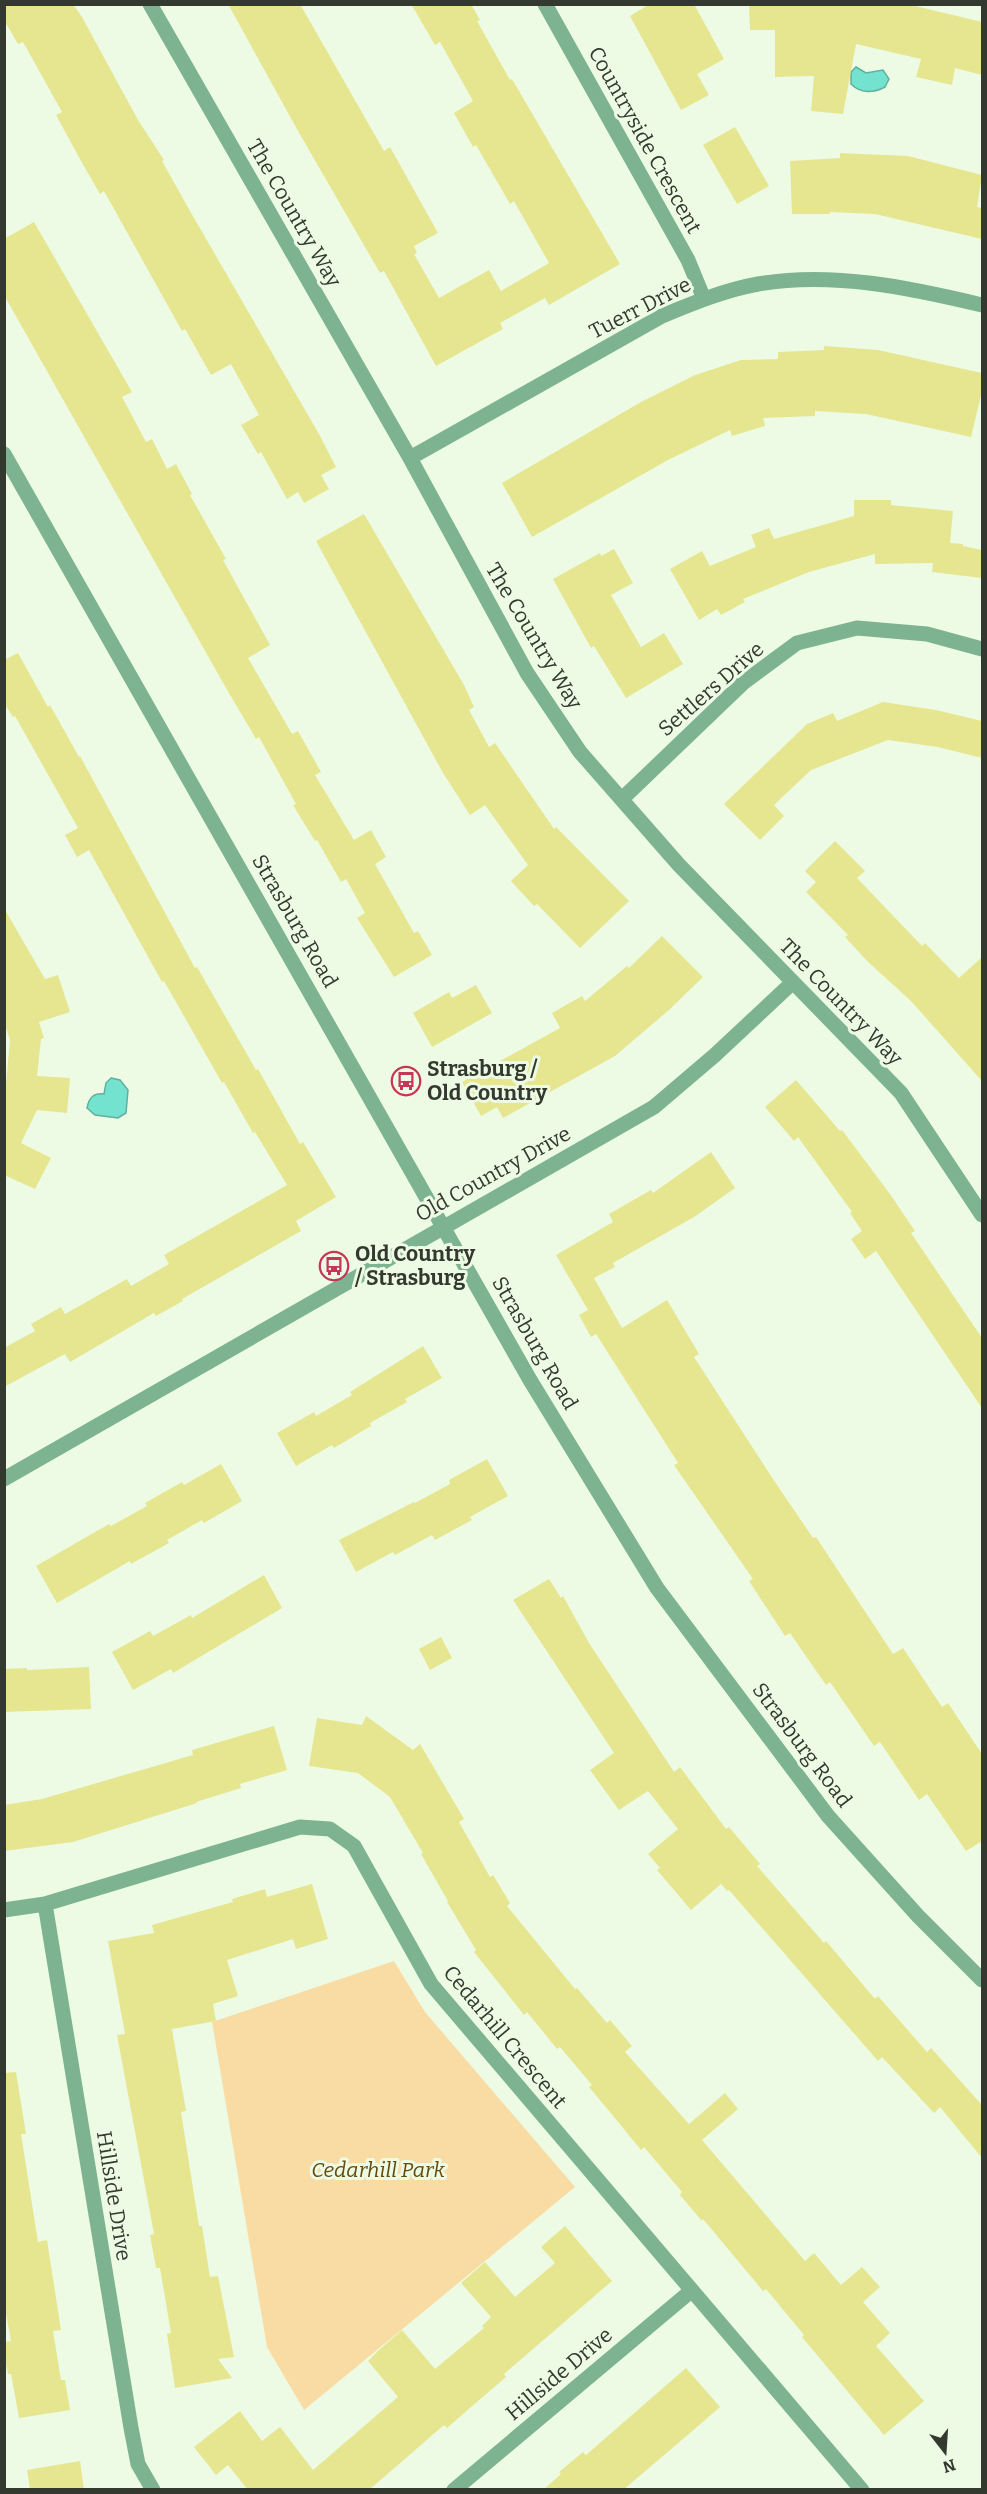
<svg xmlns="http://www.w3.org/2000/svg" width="987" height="2494" font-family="Bitter,serif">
<rect width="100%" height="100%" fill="#edfbe4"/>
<path fill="#f9dca4" d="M 394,1961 L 425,2012 L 575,2187 L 304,2410 L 267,2347 L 212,2022 Z"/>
<path fill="#73e2cf" stroke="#60af9f" stroke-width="1.5" d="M 856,67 L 866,73 L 883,70 L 889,79 L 885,87 C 874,93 861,94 851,84 L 851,72 Z
M 111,1078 L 120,1080 L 128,1090 L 126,1113 L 118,1118 L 95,1115 L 87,1108 C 89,1097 94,1093 104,1094 L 106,1083 Z"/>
<path fill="#e6e691" d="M 4,4 L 73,4 L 82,17 L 138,120 L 164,160 L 162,161 L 190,211 L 319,434 L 336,467 L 321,475 L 329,489 L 304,503 L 298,492 L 287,499 L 261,452 L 258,454 L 241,425 L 259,415 L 231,364 L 211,375 L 185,329 L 182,331 L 104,191 L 100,194 L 81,161 L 56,115 L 62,112 L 23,42 L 18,44 L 4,20 Z
M 228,4 L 300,4 L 384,151 L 390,147 L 438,233 L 414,246 L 417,253 L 414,254 L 439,298 L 489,270 L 501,291 L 549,263 L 514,201 L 510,204 L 476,145 L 473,147 L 454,113 L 473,101 L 440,42 L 435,45 L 411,4 L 471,4 L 480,20 L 477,21 L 510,80 L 512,79 L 620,264 L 549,305 L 545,298 L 500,323 L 503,329 L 436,366 L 384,271 L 380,273 L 298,131 Z
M 650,4 L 694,4 L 724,59 L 697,74 L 709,95 L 681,110 L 630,16 Z
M 749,4 L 907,4 L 982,22 L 982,75 L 955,68 L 952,85 L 916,77 L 921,59 L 856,44 L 843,114 L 811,111 L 814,76 L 775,77 L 775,30 L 750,30 Z
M 735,127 L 769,186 L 737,204 L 703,145 Z
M 840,153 L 908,156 L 982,175 L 977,207 L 982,208 L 982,239 L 875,214 L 830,212 L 830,214 L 792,214 L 790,161 L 840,158 Z
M 34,222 L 132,392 L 122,397 L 146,442 L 152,439 L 167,469 L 176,464 L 192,494 L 190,495 L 226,559 L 223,560 L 270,645 L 248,658 L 292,734 L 298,731 L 321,772 L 315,775 L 354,840 L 371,830 L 386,857 L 375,864 L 414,933 L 418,931 L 432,955 L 394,977 L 357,918 L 365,913 L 346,879 L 341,882 L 317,840 L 315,841 L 293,805 L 296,804 L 259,737 L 256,739 L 226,688 L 4,295 L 4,239 Z
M 824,346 L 878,350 L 982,373 L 982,391 L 971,437 L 866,414 L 815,411 L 815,416 L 763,418 L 765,426 L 732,436 L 730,430 L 668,460 L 532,537 L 502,483 L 641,402 L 695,375 L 741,360 L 778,359 L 778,352 L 824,350 Z
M 854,500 L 891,500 L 891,505 L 953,511 L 950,543 L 963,544 L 963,546 L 982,550 L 982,578 L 932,572 L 933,563 L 875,564 L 875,554 L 809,572 L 743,599 L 745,602 L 721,615 L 717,609 L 699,620 L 670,569 L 702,551 L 710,566 L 756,547 L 751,535 L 769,528 L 774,539 L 854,516 Z
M 364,514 L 464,685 L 474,707 L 469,710 L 489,747 L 495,743 L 554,829 L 556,827 L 629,901 L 580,948 L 537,904 L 534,906 L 511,881 L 528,865 L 485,805 L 470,815 L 443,773 L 316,541 Z
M 614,549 L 633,583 L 611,595 L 641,647 L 664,633 L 683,664 L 626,698 L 594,646 L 591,648 L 553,579 L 600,553 L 601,556 Z
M 18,653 L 48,707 L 50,705 L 79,757 L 80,756 L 195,968 L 197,967 L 256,1070 L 258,1069 L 300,1144 L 303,1142 L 336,1197 L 296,1221 L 301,1231 L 182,1299 L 183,1301 L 156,1316 L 154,1313 L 70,1362 L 65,1354 L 4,1387 L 4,1348 L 35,1331 L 31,1324 L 61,1307 L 65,1314 L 127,1279 L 131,1286 L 169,1264 L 164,1255 L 287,1185 L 255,1132 L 253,1133 L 224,1082 L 222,1083 L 164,981 L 162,982 L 89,850 L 77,857 L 65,835 L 78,828 L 15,716 L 13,717 L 4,703 L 4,660 Z
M 883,702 L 936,710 L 982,721 L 982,758 L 938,747 L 888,740 L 811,770 L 774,805 L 784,816 L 760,840 L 724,804 L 807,724 L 833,713 L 837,721 Z
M 835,841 L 865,871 L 857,878 L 922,946 L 925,943 L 959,978 L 982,957 L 982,1081 L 911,1001 L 867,961 L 845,937 L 848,935 L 806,892 L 816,882 L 805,871 Z
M 4,908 L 45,979 L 58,975 L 70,1012 L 39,1022 L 44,1038 L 41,1039 L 37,1076 L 70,1078 L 67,1113 L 37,1110 L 21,1143 L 51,1158 L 35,1189 L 4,1175 L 4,1105 L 10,1040 L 4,1022 Z
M 662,936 L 703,977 L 669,1010 L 615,1056 L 503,1118 L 497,1107 L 481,1116 L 462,1082 L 560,1028 L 552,1013 L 582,996 L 585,1001 L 627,966 L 629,968 Z
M 476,985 L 492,1013 L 432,1047 L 413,1013 L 449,992 L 452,998 Z
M 796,1080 L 840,1131 L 842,1130 L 890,1194 L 915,1231 L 911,1233 L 982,1338 L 982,1408 L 876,1251 L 865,1259 L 851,1239 L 862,1231 L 850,1213 L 852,1212 L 798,1137 L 794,1141 L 765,1107 Z
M 711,1152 L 735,1188 L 694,1217 L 613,1263 L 615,1267 L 594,1278 L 622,1328 L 667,1300 L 699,1354 L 694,1357 L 771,1476 L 813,1538 L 816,1537 L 893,1654 L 903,1648 L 942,1707 L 948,1703 L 982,1754 L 982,1841 L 966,1851 L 927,1794 L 919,1800 L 880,1742 L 874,1746 L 830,1682 L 826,1685 L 790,1633 L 785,1636 L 749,1581 L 753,1579 L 674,1465 L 678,1463 L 596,1334 L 591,1337 L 579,1315 L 588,1310 L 556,1255 L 613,1222 L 609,1214 L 651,1190 L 653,1193 Z
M 423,1346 L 442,1378 L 405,1399 L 407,1402 L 370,1423 L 371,1426 L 334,1448 L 332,1445 L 296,1466 L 277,1433 L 314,1412 L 316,1416 L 352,1395 L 350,1392 Z
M 487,1459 L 508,1496 L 470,1517 L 472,1520 L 435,1540 L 432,1535 L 395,1555 L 393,1552 L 356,1572 L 339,1540 L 414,1502 L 415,1503 L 450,1484 L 449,1480 Z
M 221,1464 L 242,1501 L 204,1523 L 202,1520 L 167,1540 L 169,1543 L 131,1564 L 130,1561 L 57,1603 L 36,1566 L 109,1524 L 111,1526 L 147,1506 L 145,1503 L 182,1482 L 184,1485 Z
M 264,1575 L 282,1608 L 173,1673 L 171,1669 L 133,1690 L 112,1652 L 150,1631 L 153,1636 L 191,1615 L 192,1618 Z
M 549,1579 L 561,1598 L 563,1596 L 589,1643 L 674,1772 L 680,1767 L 726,1829 L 729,1827 L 760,1864 L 757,1866 L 824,1943 L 826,1941 L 875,1999 L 878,1996 L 927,2052 L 931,2048 L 982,2105 L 982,2158 L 940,2107 L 934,2113 L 882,2057 L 878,2061 L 729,1890 L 727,1891 L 721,1884 L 691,1910 L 657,1870 L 660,1868 L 648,1854 L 678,1829 L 648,1791 L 619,1810 L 590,1770 L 614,1753 L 513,1600 Z
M 441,1637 L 452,1658 L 430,1670 L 419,1649 Z
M 89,1667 L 91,1709 L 4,1712 L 4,1669 L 27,1668 L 27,1670 Z
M 366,1716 L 413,1750 L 420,1744 L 464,1819 L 459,1822 L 490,1877 L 493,1875 L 510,1903 L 507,1906 L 575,1989 L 577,1988 L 607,2023 L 610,2020 L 632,2046 L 625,2052 L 689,2124 L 725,2093 L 738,2109 L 702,2140 L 805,2261 L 814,2253 L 841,2285 L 862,2267 L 880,2287 L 863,2302 L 890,2333 L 876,2346 L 924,2401 L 884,2435 L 802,2337 L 804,2335 L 766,2289 L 763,2291 L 703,2219 L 702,2221 L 680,2195 L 682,2192 L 644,2147 L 641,2150 L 619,2123 L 589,2087 L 592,2085 L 560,2047 L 557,2049 L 527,2012 L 524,2015 L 474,1952 L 476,1950 L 447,1902 L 448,1901 L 421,1854 L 423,1853 L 390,1797 L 358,1773 L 309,1766 L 317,1718 L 362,1725 Z
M 274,1726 L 287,1770 L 240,1784 L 241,1788 L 196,1802 L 197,1803 L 73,1842 L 4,1851 L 4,1805 L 42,1799 L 193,1755 L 192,1750 Z
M 312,1884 L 328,1939 L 296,1949 L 293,1939 L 227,1960 L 238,1996 L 213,2004 L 216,2021 L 172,2029 L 186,2111 L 181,2112 L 199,2226 L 202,2226 L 210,2277 L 218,2276 L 234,2357 L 218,2359 L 232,2378 L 175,2388 L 167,2334 L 171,2333 L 160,2268 L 156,2268 L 150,2235 L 154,2234 L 117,2035 L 125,2034 L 108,1941 L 154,1933 L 152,1925 L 233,1902 L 232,1899 L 265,1889 L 267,1897 Z
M 16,2072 L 26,2134 L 21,2134 L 38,2242 L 47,2240 L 61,2330 L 53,2331 L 61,2380 L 65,2380 L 70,2410 L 19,2418 L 11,2374 L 8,2374 L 4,2353 L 4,2342 L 11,2341 L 4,2303 L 4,2073 Z
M 565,2226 L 612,2281 L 504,2374 L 506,2377 L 471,2407 L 447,2428 L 444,2425 L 369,2490 L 248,2490 L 228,2465 L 216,2475 L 194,2447 L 240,2411 L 262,2441 L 280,2427 L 313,2470 L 398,2397 L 368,2361 L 379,2350 L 402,2330 L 435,2369 L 484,2328 L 482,2326 L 491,2317 L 461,2283 L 485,2262 L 515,2297 L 555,2263 L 541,2247 Z
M 686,2368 L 720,2407 L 690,2433 L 623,2490 L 543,2490 L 561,2474 L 559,2472 L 583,2452 L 586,2455 Z
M 80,2461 L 84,2490 L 30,2490 L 27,2470 Z"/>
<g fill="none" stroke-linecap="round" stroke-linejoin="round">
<path stroke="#7db391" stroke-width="15" d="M 150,4 L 410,458 L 527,673 L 580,752 L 679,865 L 901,1093 L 982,1215
M 545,4 L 688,260 L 704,299
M 410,458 L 662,316 C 693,303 725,290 758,284 C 832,271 911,288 982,305
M 622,799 L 743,683 L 797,643 L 857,628 L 927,634 L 982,649
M 4,1479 L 654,1107 L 715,1055 L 792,983
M 45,1904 L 131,2428 L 138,2464 L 153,2490
M 4,1910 L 45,1904 L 300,1827 L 330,1829 L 354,1846 L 431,1984 L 862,2490
M 454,2490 L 691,2291"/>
<path stroke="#7db391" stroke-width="15" d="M 4,454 L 530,1380 L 657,1588 L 828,1816 L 918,1916 L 982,1980"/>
</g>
<defs>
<g id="bus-ring" transform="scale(1.5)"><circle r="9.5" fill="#edfbe4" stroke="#c63658" stroke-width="1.5"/><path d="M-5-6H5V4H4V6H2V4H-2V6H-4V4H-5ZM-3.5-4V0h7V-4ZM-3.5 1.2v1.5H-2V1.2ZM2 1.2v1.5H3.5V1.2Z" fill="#c63658"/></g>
</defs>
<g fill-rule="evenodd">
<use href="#bus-ring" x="406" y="1081"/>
<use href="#bus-ring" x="334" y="1266"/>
</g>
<g text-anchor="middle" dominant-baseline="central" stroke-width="6" stroke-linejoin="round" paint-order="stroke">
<g font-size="21" fill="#343930" stroke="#edfbe4">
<text transform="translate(645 140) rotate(61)">Countryside Crescent</text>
<text transform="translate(294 213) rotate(60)">The Country Way</text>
<text transform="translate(640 308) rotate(-27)">Tuerr Drive</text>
<text transform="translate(534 636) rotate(59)">The Country Way</text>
<text transform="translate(711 689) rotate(-41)">Settlers Drive</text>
<text transform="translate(295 921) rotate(60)">Strasburg Road</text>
<text transform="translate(841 1002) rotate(46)">The Country Way</text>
<text transform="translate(493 1174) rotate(-29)">Old Country Drive</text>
<text transform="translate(535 1343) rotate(60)">Strasburg Road</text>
<text transform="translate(802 1745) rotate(53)">Strasburg Road</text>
<text transform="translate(505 2037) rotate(50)">Cedarhill Crescent</text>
<text transform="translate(114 2196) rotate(81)">Hillside Drive</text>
<text transform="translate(559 2374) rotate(-40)">Hillside Drive</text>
</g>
<g font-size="21" font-weight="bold" fill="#343930" stroke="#edfbe4" text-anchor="start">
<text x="427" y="1069">Strasburg /<tspan x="427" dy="24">Old Country</tspan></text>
<text x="355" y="1254">Old Country<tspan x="355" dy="24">/ Strasburg</tspan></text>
</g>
<g font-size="21" font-style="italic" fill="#654b0d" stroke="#edfbe4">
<text x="378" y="2170">Cedarhill Park</text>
</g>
</g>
<rect width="987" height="2494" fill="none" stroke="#343930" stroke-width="12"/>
<g transform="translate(945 2452) rotate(163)" stroke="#edfbe4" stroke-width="4.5" paint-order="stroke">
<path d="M0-4.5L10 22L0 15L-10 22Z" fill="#343930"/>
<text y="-9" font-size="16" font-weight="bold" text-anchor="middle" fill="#343930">N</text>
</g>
</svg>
